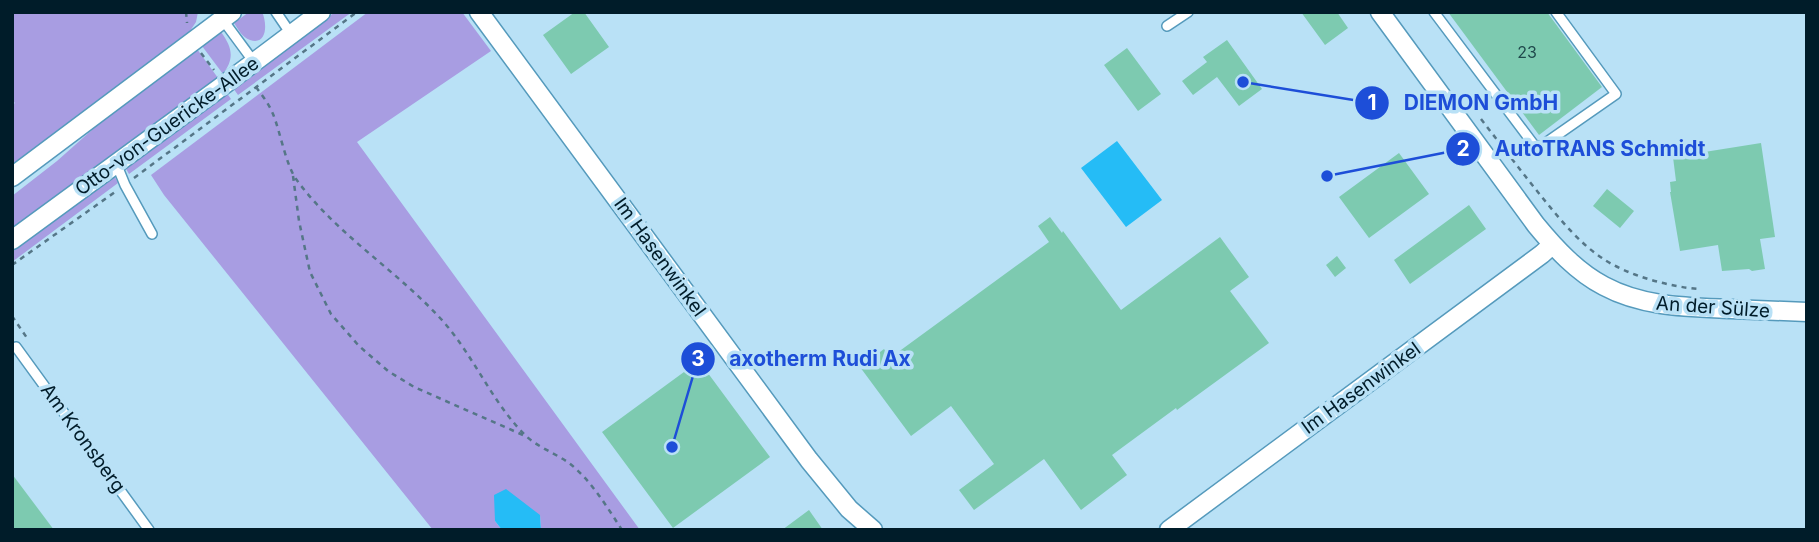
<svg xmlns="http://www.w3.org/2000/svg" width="1819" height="542" font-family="Inter,sans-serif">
<rect width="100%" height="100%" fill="#b9e1f6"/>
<path fill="#a89de2" d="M 12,12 L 198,12 L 196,22 L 186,37 L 12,167 L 12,105 L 15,103 L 12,100 Z
M 249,12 L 262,12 C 267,22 268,46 250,40 C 242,37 238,29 234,23 Z
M 335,12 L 352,12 L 238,95 L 233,88 Z
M 368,12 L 462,12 L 491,51 L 357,142 L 640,530 L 541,530 L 540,515 L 495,521 L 502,530 L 433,530 L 164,195 L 151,175 Z
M 221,32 C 232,47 235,58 223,74 L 202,46 Z
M 197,49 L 218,78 L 12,230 L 12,196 L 57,161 L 102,121 Z
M 226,92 L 231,99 L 129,174 L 125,167 Z
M 114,175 L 118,183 L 12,262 L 12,252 Z"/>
<path fill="#25bcf6" d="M 1117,141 L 1162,200 L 1126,227 L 1081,168 Z
M 506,489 L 540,515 L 541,530 L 502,530 L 495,521 L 494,495 Z"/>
<path fill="#7dcab0" d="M 575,12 L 584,12 L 609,47 L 571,74 L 543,35 Z
M 1301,12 L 1337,12 L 1348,28 L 1325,45 Z
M 1448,12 L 1547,12 L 1602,87 L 1539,135 Z
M 1227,40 L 1262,89 L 1239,106 L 1217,77 L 1193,95 L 1182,81 L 1207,62 L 1203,57 Z
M 1127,48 L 1161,94 L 1138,111 L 1104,65 Z
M 1761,143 L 1775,237 L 1760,239 L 1765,269 L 1752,271 L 1749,269 L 1722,271 L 1718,245 L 1680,251 L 1670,192 L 1671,192 L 1670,182 L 1676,181 L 1673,157 Z
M 1399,153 L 1429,194 L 1369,238 L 1339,197 Z
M 1607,189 L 1634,211 L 1620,228 L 1593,206 Z
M 1469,205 L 1486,229 L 1410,284 L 1394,260 Z
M 1050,217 L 1062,233 L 1063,231 L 1121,310 L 1220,237 L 1249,277 L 1230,291 L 1269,343 L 1177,410 L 1176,408 L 1112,455 L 1127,475 L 1081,510 L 1044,459 L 974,510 L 959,490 L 994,464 L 951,406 L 911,436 L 860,367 L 884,349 L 890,358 L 1049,242 L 1038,226 Z
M 1337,256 L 1346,268 L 1335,277 L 1326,265 Z
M 699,361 L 770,457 L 673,528 L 602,432 Z
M 12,474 L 54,530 L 12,530 Z
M 809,510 L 823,530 L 782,530 Z"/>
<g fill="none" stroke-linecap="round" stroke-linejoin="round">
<g stroke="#559abc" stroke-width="12">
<path id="service" d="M 276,12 L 291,34
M 1434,12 L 1537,149 L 1616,94 L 1556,12
M 220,16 L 254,62
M 1167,26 L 1188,12
M 116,163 L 125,185 L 152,234
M 16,347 L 149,530"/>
</g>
<g stroke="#559abc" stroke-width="21">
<path id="minor" d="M 479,12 L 809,460 L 849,509 L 873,530
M 1380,12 L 1536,225 C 1555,248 1577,272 1604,286 C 1643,307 1687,307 1731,309 C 1756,310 1781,311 1807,312
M 12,177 L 232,12
M 12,240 L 225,84 L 321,12
M 1169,530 L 1542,254 L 1552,245"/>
</g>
<path stroke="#557687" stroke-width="2.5" stroke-dasharray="5 5" stroke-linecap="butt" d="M 186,12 L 187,23
M 201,53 L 214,70
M 256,87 C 262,95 269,104 273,114 C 280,131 286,165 296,179 C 336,234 395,269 441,319 C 473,354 491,401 525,435 C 537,447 555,453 569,463 C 591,480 607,507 622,530
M 1481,119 C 1501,145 1521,171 1541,196 C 1559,218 1578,242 1602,258 C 1626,275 1670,287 1699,289
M 293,176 L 299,221 L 310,272 L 331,314 L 359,346 L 388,371 L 414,387 L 523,435
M 134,178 L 357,12
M 12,265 L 115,192
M 12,316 L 27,338 L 26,339"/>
<use href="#service" stroke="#fff" stroke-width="9"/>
<use href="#minor" stroke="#fff" stroke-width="18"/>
</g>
<g text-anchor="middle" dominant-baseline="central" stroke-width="7" stroke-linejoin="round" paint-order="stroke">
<g font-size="16" fill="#1f484b">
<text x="1527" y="52">23</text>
</g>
<g font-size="19" fill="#001c29" stroke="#b9e1f6">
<text transform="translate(167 126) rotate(-36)">Otto-von-Guericke-Allee</text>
<text transform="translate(660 257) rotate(54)">Im Hasenwinkel</text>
<text transform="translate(1713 307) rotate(4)">An der Sülze</text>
<text transform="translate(1361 388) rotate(-36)">Im Hasenwinkel</text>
<text transform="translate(83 438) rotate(54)">Am Kronsberg</text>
</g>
</g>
<path fill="none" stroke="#1d4ed8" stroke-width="2.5" d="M1243 82L1372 103M1327 176L1463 149M672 447L698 359"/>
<g fill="#1d4ed8" stroke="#b9e1f6" stroke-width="2.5">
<circle cx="1243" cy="82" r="7"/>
<circle cx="1327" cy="176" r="7"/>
<circle cx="672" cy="447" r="7"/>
<circle cx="1372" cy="103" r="18"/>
<circle cx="1463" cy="149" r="18"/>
<circle cx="698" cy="359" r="18"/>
</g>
<g font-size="21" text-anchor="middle" font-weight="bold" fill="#fff">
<text x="1372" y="110">1</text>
<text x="1463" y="156">2</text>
<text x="698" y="366">3</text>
</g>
<g font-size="21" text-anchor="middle" font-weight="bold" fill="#1d4ed8" stroke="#b9e1f6" stroke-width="7" stroke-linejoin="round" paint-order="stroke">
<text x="1481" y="110">DIEMON GmbH</text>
<text x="1600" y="156">AutoTRANS Schmidt</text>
<text x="820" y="366">axotherm Rudi Ax</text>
</g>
<rect width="1819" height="542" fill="none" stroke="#001c29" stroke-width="28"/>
</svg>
